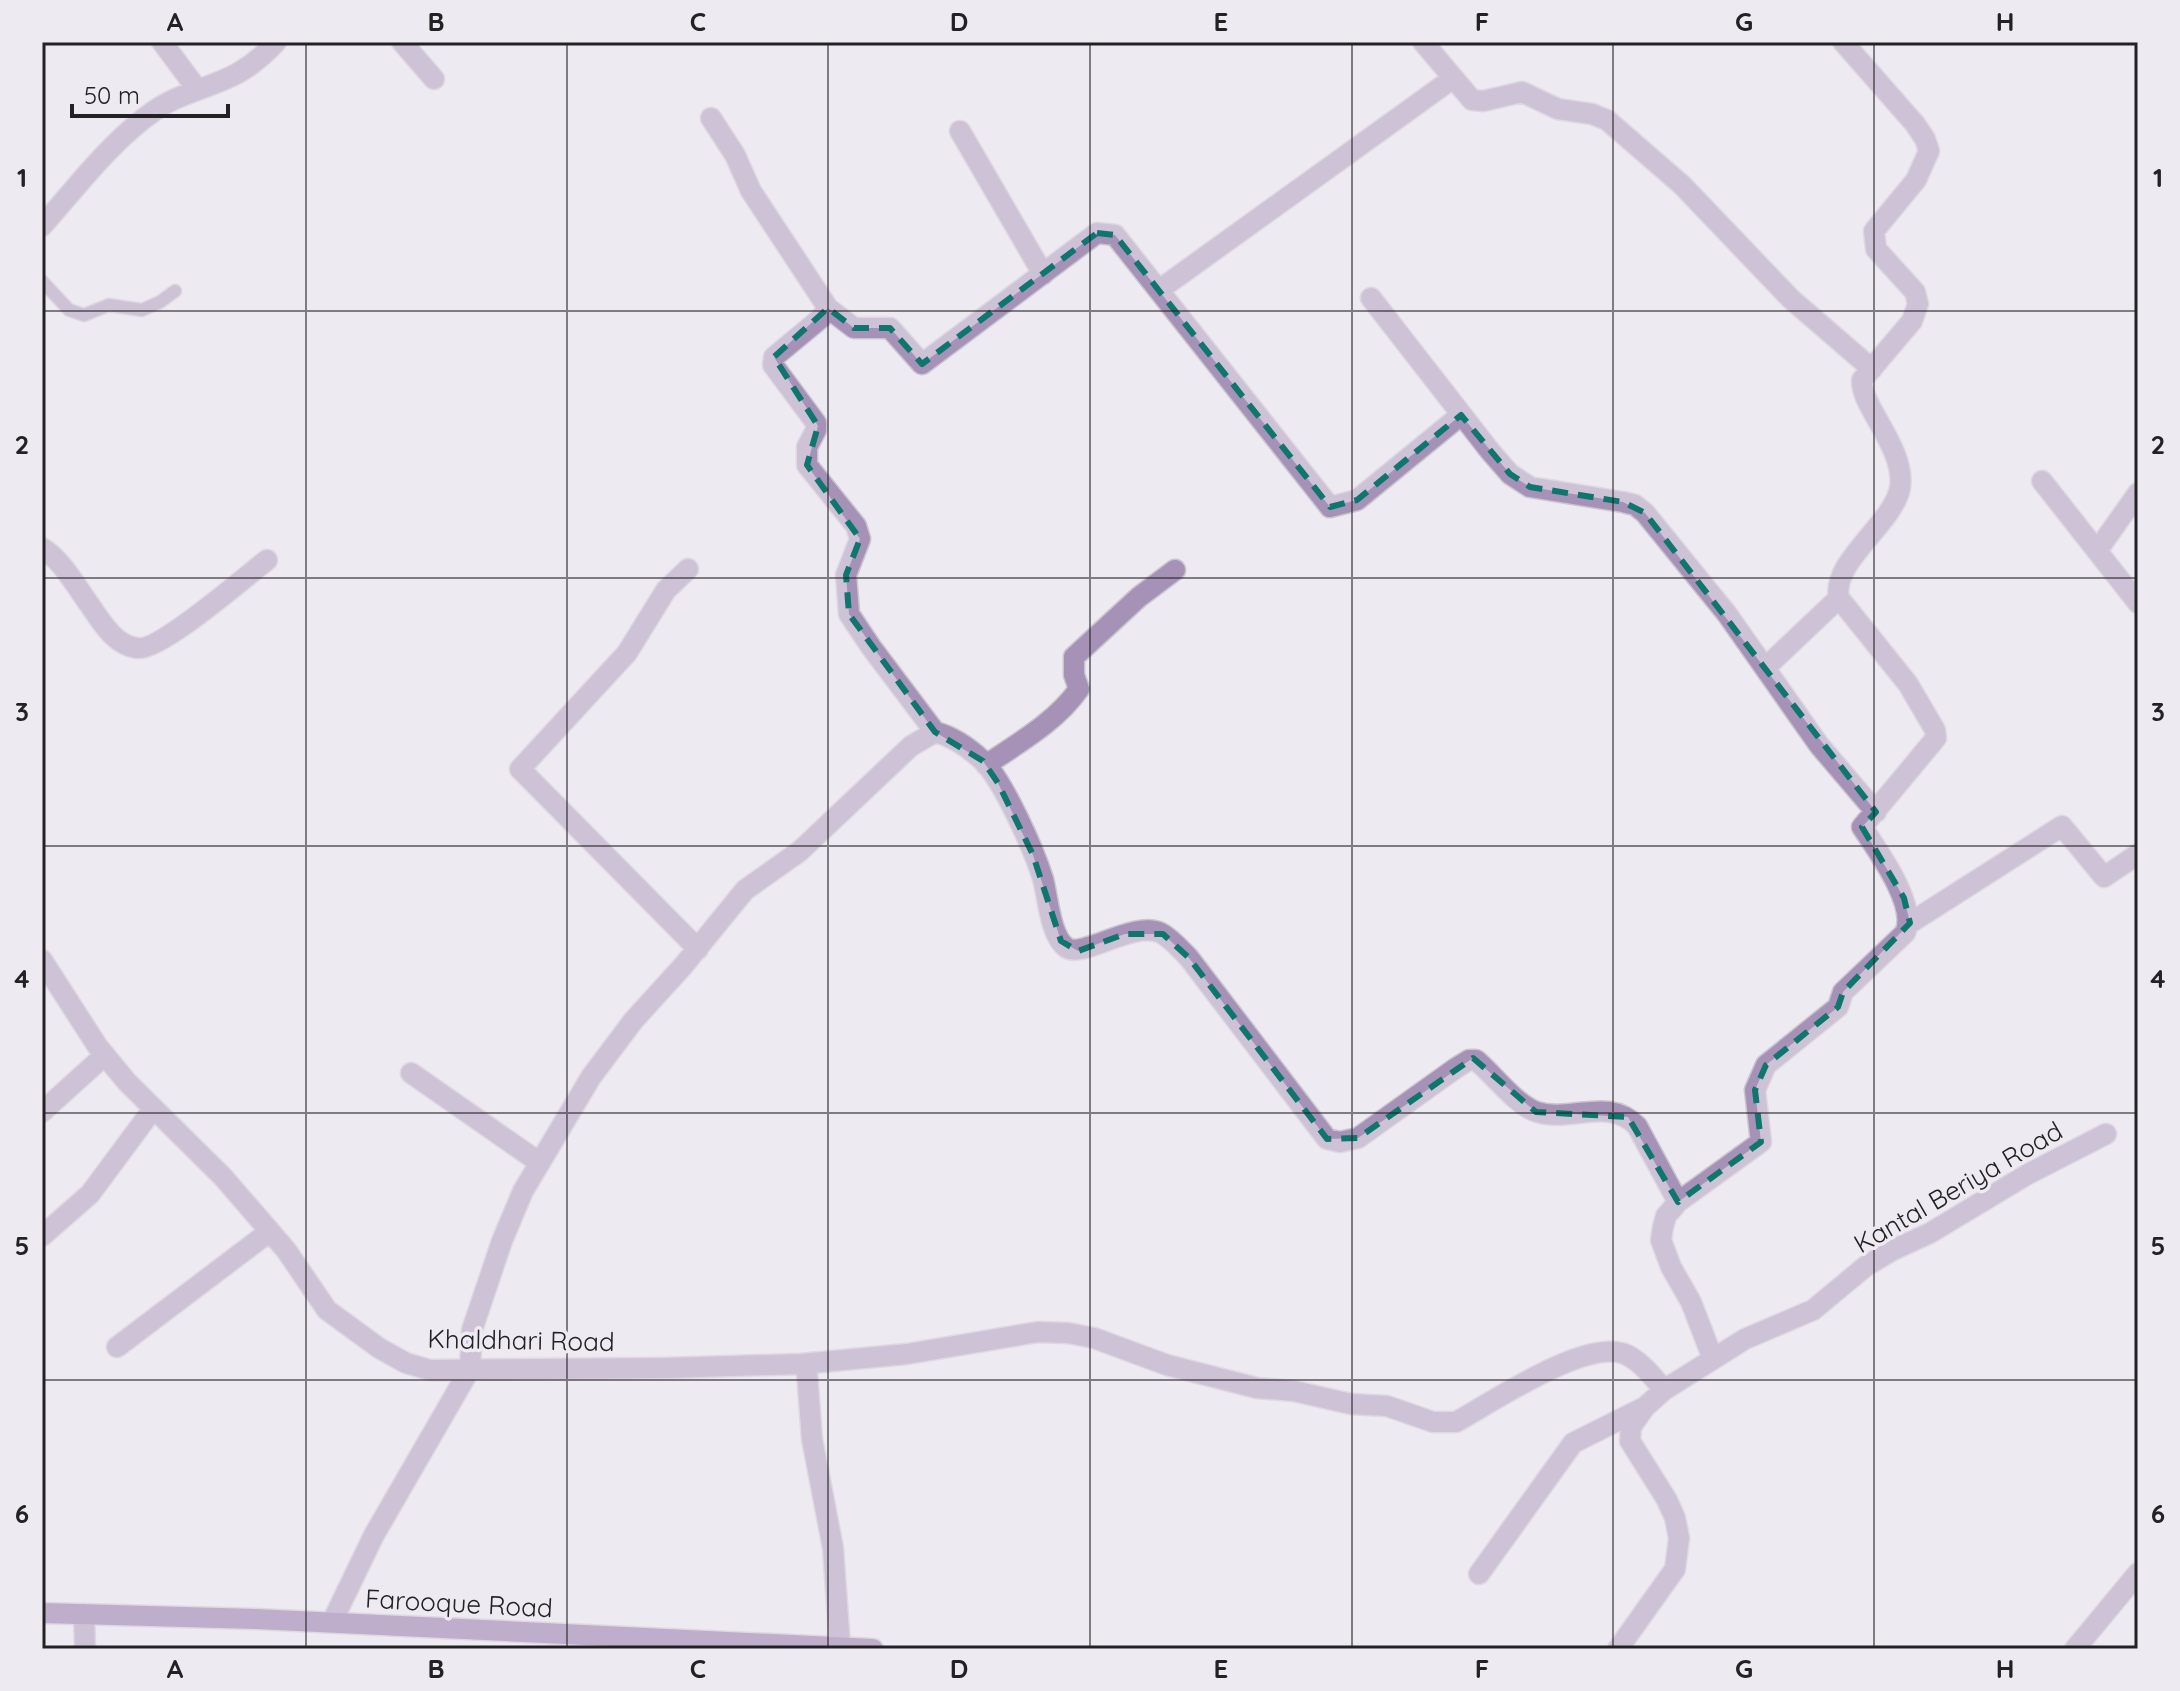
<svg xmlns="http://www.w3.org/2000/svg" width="2180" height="1691" font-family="Quicksand,sans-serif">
<rect width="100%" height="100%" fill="#eeeaf2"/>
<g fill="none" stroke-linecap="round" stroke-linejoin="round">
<g stroke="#c9c6cd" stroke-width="15">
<path id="lane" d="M 42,281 L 69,310 L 84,315 L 109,305 L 142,310 L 160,302 L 175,291"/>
</g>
<g stroke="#c9c6cd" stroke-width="23">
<path id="street" d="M 162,42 L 197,89
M 402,42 L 434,79
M 1423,42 L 1472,100 L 1483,101 L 1522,92 L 1558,109 L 1592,114 L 1607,120 L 1682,185 L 1791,299 L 1872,369
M 711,118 L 735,155 L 751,191 L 828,308 L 821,318 L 774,357 L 773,365 L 816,423 L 816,430 L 807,447 L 807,465 L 856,526 L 860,539 L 846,575 L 849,614 L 871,647 L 935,732
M 960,131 L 1043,274
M 42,226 C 77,187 110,142 154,111 C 179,93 211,88 238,73 C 252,65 265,54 276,42
M 1159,290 L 1452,79
M 1371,298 L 1490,451 L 1510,474 L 1530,487 L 1623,502 L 1635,505 L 1645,513 L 1727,614 L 1819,745 L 1876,812
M 828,308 L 854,328 L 890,328 L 922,364 L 1097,233 L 1115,235 L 1330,507 L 1357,500 L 1461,415
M 2042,481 L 2138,603
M 42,548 C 61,559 76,586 89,604 C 101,621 114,645 137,648 C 159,652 245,577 267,560
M 2097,551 L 2138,493
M 688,569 L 666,590 L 627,653 L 520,769 L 698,949
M 1765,668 L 1839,598
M 986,765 C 1018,743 1056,722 1079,689 L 1074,675 L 1074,657 L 1139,597 L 1175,570
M 1910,923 L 2062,826 L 2104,877 L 2138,854
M 42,960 L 98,1047 L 127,1082 L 223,1177 L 286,1250 L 327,1310 L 379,1348 L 406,1363 L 430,1370 L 665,1368 L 801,1364 L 807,1372 L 812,1439 L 833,1548 L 840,1646
M 411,1073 L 540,1163
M 42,1112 L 105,1055
M 42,1236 L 90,1194 L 153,1109
M 117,1347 L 269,1232
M 1713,1359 L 1691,1302 L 1671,1267 L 1661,1240 L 1663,1227 L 1666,1216 L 1678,1202 L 1761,1142 L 1755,1090 L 1766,1065 L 1838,1007 L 1843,992 L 1905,933 C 1918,906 1878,851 1862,827 L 1936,738 L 1935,730 L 1908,684 L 1839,598 C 1831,562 1893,524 1900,488 C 1906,448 1860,406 1862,380 L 1912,321 L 1918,304 L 1915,292 L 1876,249 L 1874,231 L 1916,180 L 1929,151 L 1925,139 L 1915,124 L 1843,42
M 801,1364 L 907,1354 L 1038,1332 L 1068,1333 L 1094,1338 L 1167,1365 L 1257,1388 L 1294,1391 L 1351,1404 L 1387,1406 L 1433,1422 L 1456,1422 C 1491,1403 1591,1334 1629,1356 C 1643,1364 1654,1378 1664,1390
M 1479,1574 L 1573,1443 L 1645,1407
M 84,1614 L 85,1649
M 332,1622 L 374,1535 L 470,1369 L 472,1330 L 502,1241 L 523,1191 L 591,1077 L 633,1021 L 683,966 L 745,890 L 800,851 L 911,746 L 935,732 C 951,736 969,748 982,760 C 1003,780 1034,850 1043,879 C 1048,897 1050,937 1067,948 C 1084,958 1134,920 1161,933 C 1171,938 1181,950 1189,958 L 1327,1139 L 1340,1142 L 1358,1138 L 1456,1068 L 1469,1060 L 1476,1060 C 1493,1074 1517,1106 1537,1112 C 1571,1123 1608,1096 1637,1126 L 1678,1202
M 1618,1649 L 1675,1569 L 1679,1538 L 1675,1518 L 1667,1500 L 1630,1441 L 1631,1427 L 1645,1407 L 1664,1390 L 1745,1339 L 1813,1310 L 1866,1266 L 1893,1250 L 1930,1233 L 2028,1174 L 2106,1134
M 2075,1649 L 2138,1573"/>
</g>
<g stroke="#c9c6cd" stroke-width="23">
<path id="secondary" d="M 42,1613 L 256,1619 L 873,1649"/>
</g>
<use href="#lane" stroke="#a792b7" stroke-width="12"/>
<use href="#street" stroke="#a792b7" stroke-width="20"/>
<use href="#secondary" stroke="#86679c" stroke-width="20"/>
</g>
<path d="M0 0H2180V1691H0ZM 1097,233 L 1115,235 L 1330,507 L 1357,500 L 1461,415 L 1510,474 L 1530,487 L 1623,502 L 1645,513 L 1876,812 L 1862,827 L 1904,898 L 1910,923 L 1843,992 L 1838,1007 L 1766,1065 L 1755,1090 L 1761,1142 L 1678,1202 L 1628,1117 L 1536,1112 L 1473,1058 L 1358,1138 L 1327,1139 L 1189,958 L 1163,934 L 1125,934 L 1078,951 L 1061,941 L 1033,855 L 998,783 L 983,761 L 935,732 L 849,614 L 846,575 L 860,539 L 807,465 L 818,426 L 774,357 L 828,308 L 854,328 L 890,328 L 922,364 Z" fill="#eeeaf2" fill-opacity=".55" fill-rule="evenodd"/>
<path fill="none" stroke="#0f766e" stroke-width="6" stroke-dasharray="16 10" stroke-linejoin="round" d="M 1097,233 L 1115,235 L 1330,507 L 1357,500 L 1461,415 L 1510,474 L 1530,487 L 1623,502 L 1645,513 L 1876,812 L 1862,827 L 1904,898 L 1910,923 L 1843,992 L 1838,1007 L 1766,1065 L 1755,1090 L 1761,1142 L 1678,1202 L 1628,1117 L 1536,1112 L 1473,1058 L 1358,1138 L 1327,1139 L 1189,958 L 1163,934 L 1125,934 L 1078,951 L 1061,941 L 1033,855 L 998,783 L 983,761 L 935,732 L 849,614 L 846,575 L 860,539 L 807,465 L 818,426 L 774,357 L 828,308 L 854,328 L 890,328 L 922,364 Z"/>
<path fill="none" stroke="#222124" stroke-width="2" stroke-opacity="0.55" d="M 306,42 L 306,1649M 567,42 L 567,1649M 828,42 L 828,1649M 1090,42 L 1090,1649M 1352,42 L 1352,1649M 1613,42 L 1613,1649M 1874,42 L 1874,1649M 42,311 L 2138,311M 42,578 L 2138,578M 42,846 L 2138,846M 42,1113 L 2138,1113M 42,1380 L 2138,1380"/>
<g text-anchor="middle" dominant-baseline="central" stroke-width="7" stroke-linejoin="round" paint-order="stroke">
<g font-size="26" fill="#222124" stroke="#eeeaf2">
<text transform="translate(1958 1187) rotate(-30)">Kantal Beriya Road</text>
<text transform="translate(521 1340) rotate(1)">Khaldhari Road</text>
<text transform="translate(459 1603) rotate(3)">Farooque Road</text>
</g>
</g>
<rect width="2180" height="1691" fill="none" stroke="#eeeaf2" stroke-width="88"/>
<path d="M72 104v12h156v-12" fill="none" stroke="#222124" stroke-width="4"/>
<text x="84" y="104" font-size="24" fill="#222124" stroke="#eeeaf2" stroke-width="6" paint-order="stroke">50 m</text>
<rect x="44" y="44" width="2092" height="1603" fill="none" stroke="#222124" stroke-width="3"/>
<g font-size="26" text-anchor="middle" font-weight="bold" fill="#222124">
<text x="175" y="31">A</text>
<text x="436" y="31">B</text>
<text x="698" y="31">C</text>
<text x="959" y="31">D</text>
<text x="1221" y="31">E</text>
<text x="1482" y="31">F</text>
<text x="1744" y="31">G</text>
<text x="2005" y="31">H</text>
<text x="22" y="187">1</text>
<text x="2158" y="187">1</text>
<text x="22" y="454">2</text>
<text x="2158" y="454">2</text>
<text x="22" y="721">3</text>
<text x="2158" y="721">3</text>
<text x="22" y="988">4</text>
<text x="2158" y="988">4</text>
<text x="22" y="1255">5</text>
<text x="2158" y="1255">5</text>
<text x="22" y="1523">6</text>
<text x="2158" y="1523">6</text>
<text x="175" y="1678">A</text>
<text x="436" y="1678">B</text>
<text x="698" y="1678">C</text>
<text x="959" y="1678">D</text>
<text x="1221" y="1678">E</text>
<text x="1482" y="1678">F</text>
<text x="1744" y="1678">G</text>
<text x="2005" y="1678">H</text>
</g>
</svg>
